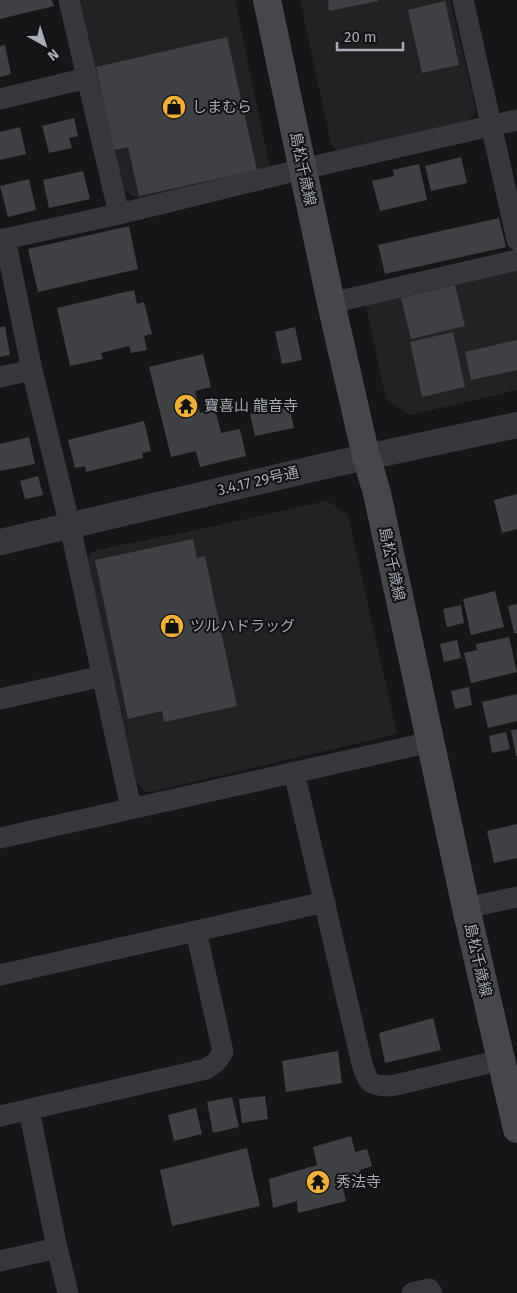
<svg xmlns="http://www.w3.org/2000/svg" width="517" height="1293" font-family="'Fira Sans','Noto Sans JP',sans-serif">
<rect width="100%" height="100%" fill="#161618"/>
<path fill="#222225" d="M 80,0 L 235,0 L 270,168 L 146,198 L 133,197 L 125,190 L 119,180 L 95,64 Z
M 300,0 L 450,0 L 476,110 L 472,117 L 467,121 L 337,151 L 331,144 Z
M 517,267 L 517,390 L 410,415 L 386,399 L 365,302 Z
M 326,501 L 336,506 L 348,515 L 397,734 L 151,792 L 144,791 L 137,783 L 87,562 L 90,554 L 96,550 L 201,529 Z"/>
<path fill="#404145" d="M 0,0 L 52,0 L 54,6 L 0,19 Z
M 328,0 L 378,0 L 378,1 L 329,11 Z
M 445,1 L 459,65 L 422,73 L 408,10 Z
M 227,37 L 257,170 L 139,196 L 128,147 L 114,150 L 96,67 Z
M 5,45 L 11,74 L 0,77 L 0,46 Z
M 74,118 L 78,136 L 69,138 L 72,148 L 49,153 L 42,126 Z
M 20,127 L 26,154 L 0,160 L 0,132 Z
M 461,157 L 467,183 L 431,191 L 425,166 Z
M 419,164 L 427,200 L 380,211 L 372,181 L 394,176 L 393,170 Z
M 83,171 L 90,199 L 49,208 L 43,180 Z
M 29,179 L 36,210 L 8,217 L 0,186 Z
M 499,218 L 506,247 L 385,274 L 378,245 Z
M 129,226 L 138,269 L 38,292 L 28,249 Z
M 455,285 L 465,326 L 411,339 L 401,298 Z
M 134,290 L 137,304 L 144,302 L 152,334 L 144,336 L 147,350 L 131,353 L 129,346 L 101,353 L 103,359 L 70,366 L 57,308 Z
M 5,326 L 10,355 L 0,357 L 0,327 Z
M 295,327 L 302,360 L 282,364 L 275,332 Z
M 453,332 L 465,387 L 422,397 L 410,342 Z
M 517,340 L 517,370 L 471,380 L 465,352 Z
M 203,354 L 211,387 L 195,391 L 200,413 L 215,409 L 221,433 L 240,429 L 246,456 L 200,467 L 196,451 L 171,457 L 149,367 Z
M 289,405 L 294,428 L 255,436 L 250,414 Z
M 144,421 L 151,451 L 142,453 L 143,458 L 86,472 L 85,466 L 75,468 L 68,440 Z
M 29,437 L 35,464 L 0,471 L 0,444 Z
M 38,476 L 43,495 L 25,499 L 20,481 Z
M 517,494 L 517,529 L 502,533 L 494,500 Z
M 193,539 L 197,558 L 205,556 L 237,706 L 164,722 L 162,711 L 128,719 L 95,560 Z
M 495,591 L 504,627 L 471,635 L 463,599 Z
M 517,604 L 517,633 L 514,633 L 508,606 Z
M 461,605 L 464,623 L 447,627 L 443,609 Z
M 509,637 L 517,672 L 471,683 L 464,653 L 477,650 L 476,644 Z
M 457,640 L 461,658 L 444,662 L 440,644 Z
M 469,687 L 472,705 L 455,709 L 451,691 Z
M 517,694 L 517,721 L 488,728 L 482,702 Z
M 517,729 L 517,756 L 516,756 L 511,730 Z
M 506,732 L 510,749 L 492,753 L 489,736 Z
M 517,824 L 517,858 L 494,863 L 487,831 Z
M 433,1018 L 441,1050 L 385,1063 L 379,1033 Z
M 338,1051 L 342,1083 L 286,1092 L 282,1061 Z
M 265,1096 L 268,1119 L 242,1123 L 239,1099 Z
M 232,1097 L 239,1127 L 213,1133 L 207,1102 Z
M 196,1108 L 202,1134 L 174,1141 L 168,1115 Z
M 351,1136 L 355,1152 L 367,1149 L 372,1166 L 360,1170 L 362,1182 L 343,1188 L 346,1201 L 298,1213 L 297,1201 L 273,1208 L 269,1179 L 317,1165 L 313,1147 Z
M 247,1148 L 260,1206 L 172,1226 L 160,1170 Z"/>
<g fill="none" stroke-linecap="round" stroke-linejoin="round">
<path stroke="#37383d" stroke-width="21" d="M 69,0 L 119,214
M 463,0 L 517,240
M 0,99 L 87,78
M 5,239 L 32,370 L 70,526 L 131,808
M 0,240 L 119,214 L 303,169 L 517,120
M 331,303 L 517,260
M 0,377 L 32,370
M 0,699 L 103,676
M 294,772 L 362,1064 C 369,1085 370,1085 391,1086 L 501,1060
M 0,838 L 431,742
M 466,908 L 517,897
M 0,975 L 325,902
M 29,1110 L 57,1248 L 68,1293
M 0,1116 L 206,1069 L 216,1062 L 223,1052 L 196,931
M 0,1261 L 57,1248
M 412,1293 L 429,1289 L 432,1293"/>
<path stroke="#37383d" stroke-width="26" d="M 0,542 L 329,465 L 517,425"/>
<path stroke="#45474d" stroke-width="28" d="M 267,0 L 331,303 L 366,456 L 377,493 L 466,908 L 517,1129"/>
</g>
<defs>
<g id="shop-disc" transform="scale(1.25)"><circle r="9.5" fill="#f2b134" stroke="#111113"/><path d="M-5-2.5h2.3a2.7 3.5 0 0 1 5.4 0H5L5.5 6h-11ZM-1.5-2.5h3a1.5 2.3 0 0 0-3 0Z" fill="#111"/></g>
<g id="temple-disc" transform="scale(1.25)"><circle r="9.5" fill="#f2b134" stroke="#111113"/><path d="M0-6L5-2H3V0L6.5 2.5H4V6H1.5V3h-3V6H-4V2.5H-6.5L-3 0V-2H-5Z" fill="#111"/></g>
</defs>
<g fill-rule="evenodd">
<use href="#shop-disc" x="174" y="107"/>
<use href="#temple-disc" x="186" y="406"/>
<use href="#shop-disc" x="172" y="626"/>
<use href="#temple-disc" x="318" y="1182"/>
</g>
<g text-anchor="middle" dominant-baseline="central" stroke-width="4" stroke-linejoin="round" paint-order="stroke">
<g font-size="15" fill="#a8adb8" stroke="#111113" text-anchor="start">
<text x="192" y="107">しまむら</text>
<text x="204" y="406">寶喜山 龍音寺</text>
<text x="190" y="626">ツルハドラッグ</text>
<text x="336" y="1182">秀法寺</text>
</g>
<g font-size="15" fill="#a8adb8" stroke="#111113">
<text transform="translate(303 169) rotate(78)">島松千歳線</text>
<text transform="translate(258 481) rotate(-13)">3.4.17 29号通</text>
<text transform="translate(392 564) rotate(78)">島松千歳線</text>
<text transform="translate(478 960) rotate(77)">島松千歳線</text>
</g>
</g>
<g transform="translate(45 45) rotate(141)" stroke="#111113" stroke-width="4" paint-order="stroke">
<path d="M0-4L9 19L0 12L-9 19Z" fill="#a8adb8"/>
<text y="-8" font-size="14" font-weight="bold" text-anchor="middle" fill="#a8adb8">N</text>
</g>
<path d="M337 42v8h66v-8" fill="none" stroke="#a8adb8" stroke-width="2.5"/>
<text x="344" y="42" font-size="15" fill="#a8adb8" stroke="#111113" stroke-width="4" paint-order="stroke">20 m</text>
</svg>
